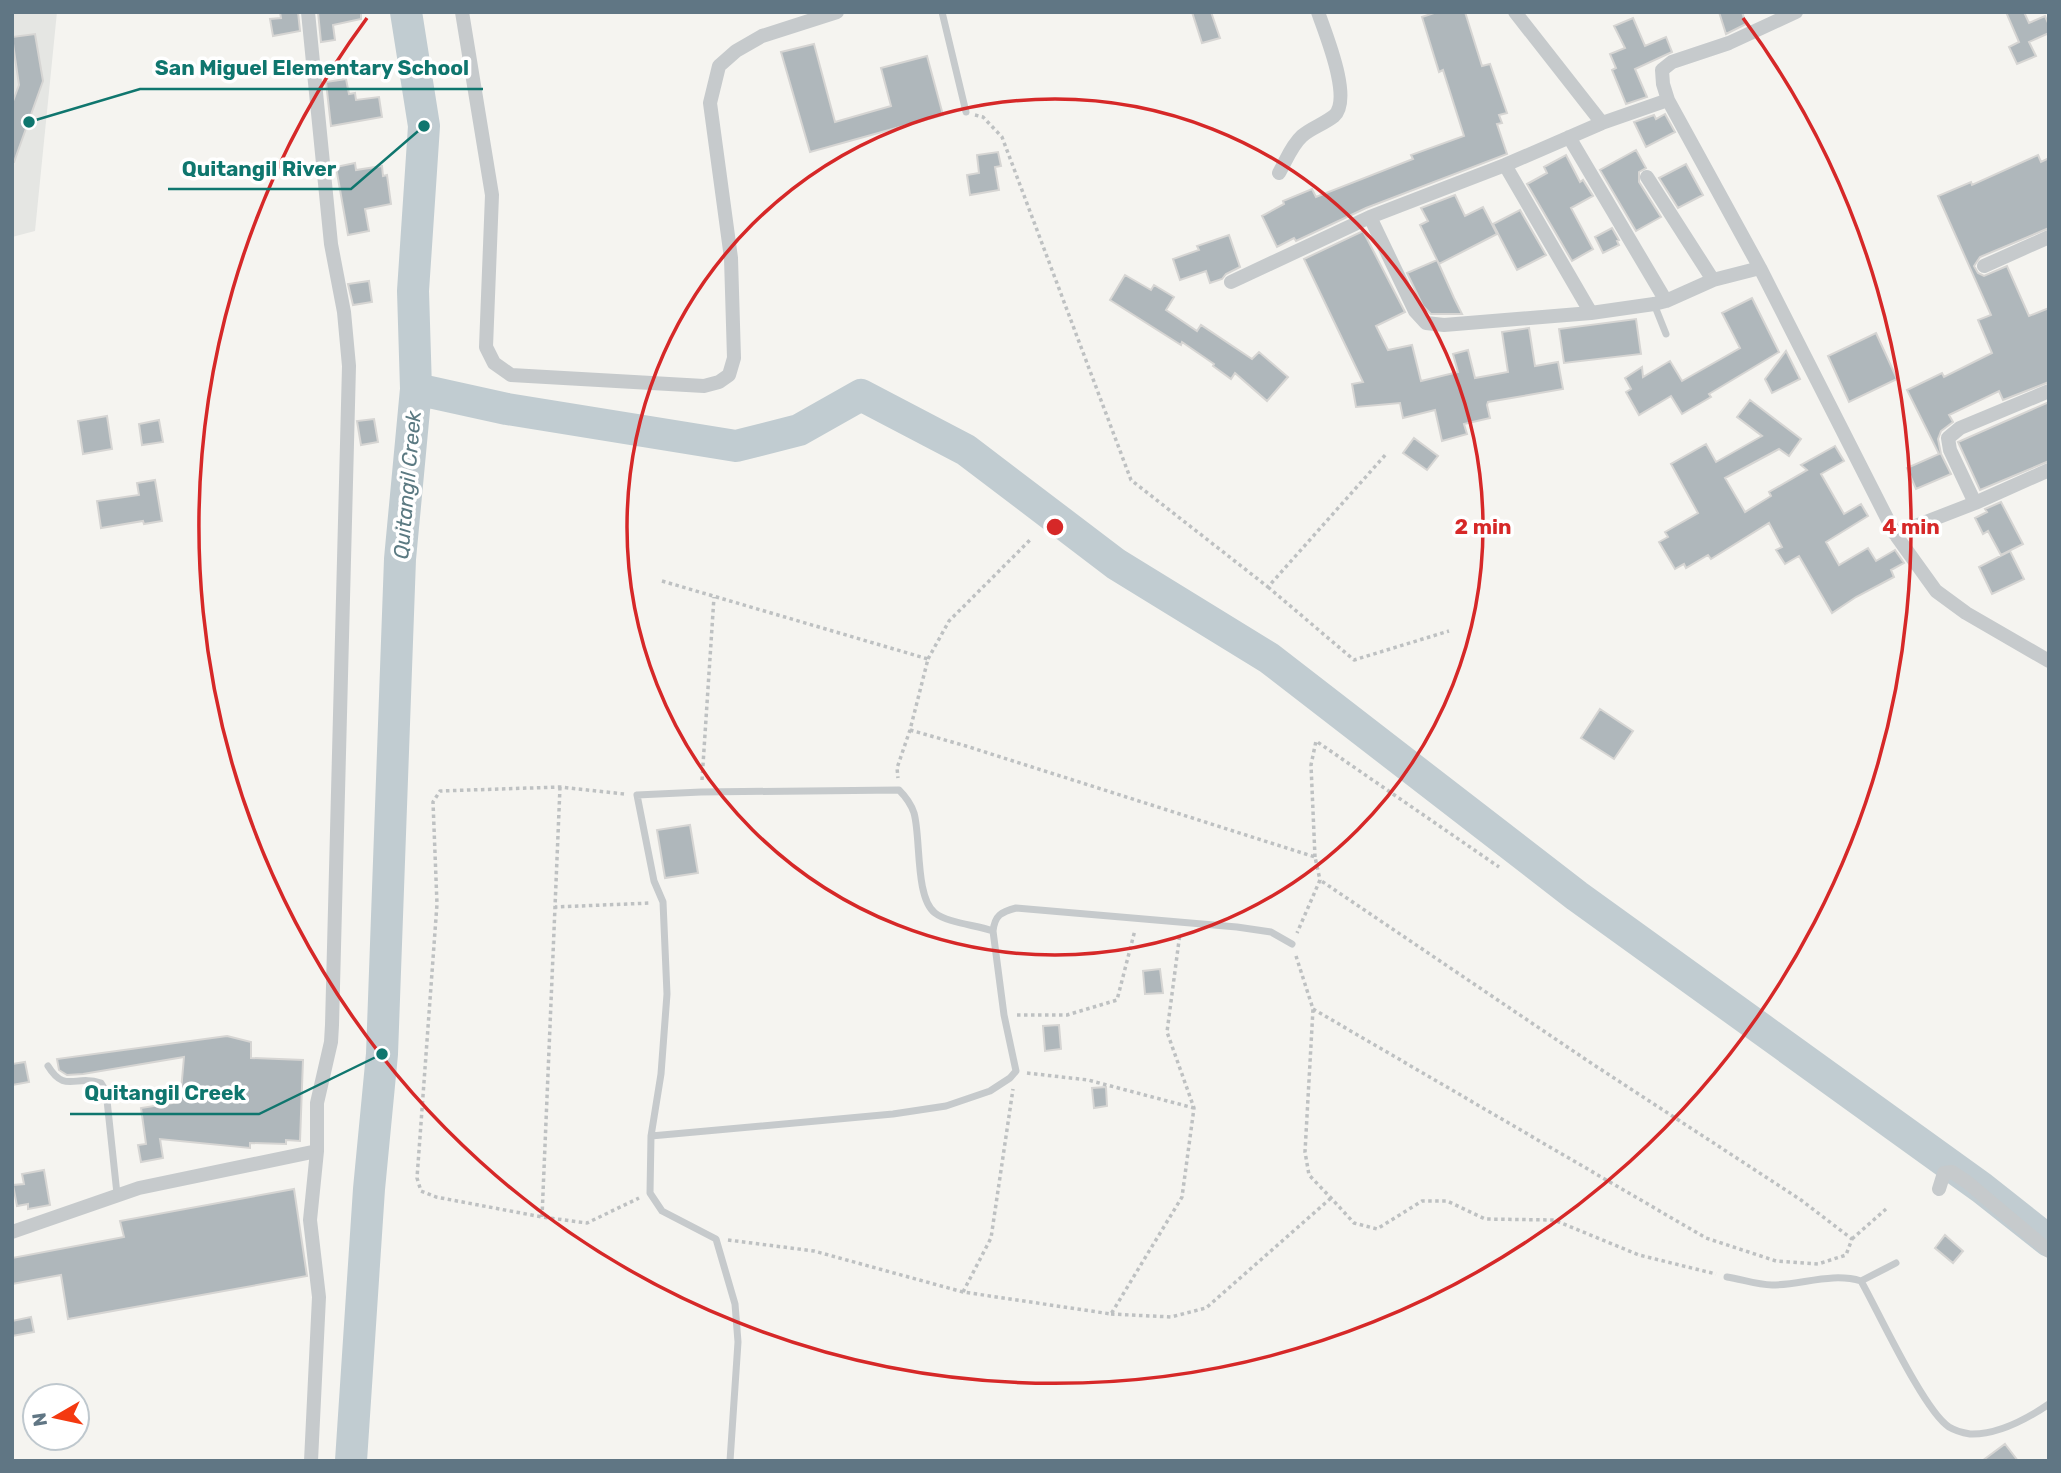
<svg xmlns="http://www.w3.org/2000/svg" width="2061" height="1473" font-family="Rubik,sans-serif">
<rect width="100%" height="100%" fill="#f5f4f0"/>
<path fill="#e5e6e3" d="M 12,12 L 57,12 L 35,231 L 12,237 Z"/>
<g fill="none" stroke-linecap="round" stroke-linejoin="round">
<path stroke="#c1ccd1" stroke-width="32" d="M 416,389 L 507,409 L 736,446 L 799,430 L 861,395 L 966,450 L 1116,564 L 1269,658 L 1577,896 L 1982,1188 L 2049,1241
M 351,1461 L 369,1189 L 382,1054 L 400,559 L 416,389 L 413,291 L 424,126 L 406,12"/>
</g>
<path fill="#afb7bb" stroke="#d6d5d3" stroke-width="2" d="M 280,12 L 298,12 L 300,31 L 273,36 L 270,19 L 281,18 Z
M 318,12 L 361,12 L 361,19 L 333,25 L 335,40 L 321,42 Z
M 1192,12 L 1211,12 L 1220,38 L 1202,43 Z
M 1437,12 L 1465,12 L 1482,66 L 1490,64 L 1507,113 L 1499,115 L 1502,123 L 1497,124 L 1507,154 L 1366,208 L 1296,241 L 1294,238 L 1277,247 L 1262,216 L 1284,204 L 1283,201 L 1312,189 L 1316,197 L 1413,159 L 1411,155 L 1464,136 L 1443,70 L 1439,72 L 1422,17 Z
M 1719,12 L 1742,12 L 1746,24 L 1726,34 Z
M 2006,12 L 2024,12 L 2029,23 L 2045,16 L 2049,25 L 2049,33 L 2029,42 L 2036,56 L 2017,64 L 2009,47 L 2019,42 Z
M 1633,18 L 1645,46 L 1666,37 L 1672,52 L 1635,69 L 1647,97 L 1626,104 L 1612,70 L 1616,68 L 1610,54 L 1625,48 L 1614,26 Z
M 35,34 L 43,81 L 14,162 L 12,162 L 12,104 L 19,85 L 12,37 Z
M 814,44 L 835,122 L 891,106 L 881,68 L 927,56 L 943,115 L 810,152 L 781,52 Z
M 346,79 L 349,94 L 355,93 L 356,100 L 379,97 L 382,117 L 331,126 L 326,82 Z
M 1665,114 L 1675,132 L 1646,147 L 1634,122 L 1654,115 L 1656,119 Z
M 1636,150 L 1646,168 L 1639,172 L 1639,182 L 1661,217 L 1636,231 L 1600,170 Z
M 998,152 L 1001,166 L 995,167 L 999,190 L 970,195 L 967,175 L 979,173 L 977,155 Z
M 1566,155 L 1580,182 L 1583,180 L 1593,196 L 1571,208 L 1593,249 L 1572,261 L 1527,184 L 1547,173 L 1544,167 Z
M 2038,155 L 2041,162 L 2049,158 L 2049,228 L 1980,257 L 1974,266 L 1978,273 L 1984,276 L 2007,266 L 2029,316 L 2049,308 L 2049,382 L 2003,400 L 1999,391 L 1949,415 L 1953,422 L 1941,431 L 1938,439 L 1941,454 L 1951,474 L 1916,489 L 1907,468 L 1939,454 L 1907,390 L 1942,373 L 1944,377 L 1992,353 L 1978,320 L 1991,315 L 1938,196 L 1971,182 L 1972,185 Z
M 355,163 L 356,170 L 382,166 L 383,176 L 387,175 L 391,204 L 365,209 L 369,231 L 348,235 L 336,167 Z
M 1686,164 L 1703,195 L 1678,208 L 1659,178 Z
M 1455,195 L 1465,216 L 1483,207 L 1497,234 L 1439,264 L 1420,225 L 1428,221 L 1421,208 Z
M 1520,210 L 1546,255 L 1517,270 L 1493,224 Z
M 1612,228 L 1619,240 L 1617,241 L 1619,245 L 1603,253 L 1595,237 Z
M 1363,231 L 1405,312 L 1376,326 L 1388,350 L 1412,345 L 1421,381 L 1458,372 L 1453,354 L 1468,350 L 1475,378 L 1508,372 L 1502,332 L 1529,328 L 1535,366 L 1558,362 L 1563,389 L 1488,402 L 1487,405 L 1490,418 L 1464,424 L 1467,434 L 1442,441 L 1435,410 L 1403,418 L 1400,403 L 1356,407 L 1352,384 L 1363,382 L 1304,259 Z
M 1229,235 L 1240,267 L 1226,274 L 1222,279 L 1210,283 L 1206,271 L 1180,280 L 1173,259 L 1199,250 L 1197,246 Z
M 1437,260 L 1454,298 L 1462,314 L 1431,314 L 1423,306 L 1407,273 Z
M 1125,275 L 1151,290 L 1154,285 L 1174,297 L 1166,310 L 1197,331 L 1201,325 L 1252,359 L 1259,352 L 1288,377 L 1267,401 L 1235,373 L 1231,379 L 1213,366 L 1214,364 L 1182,342 L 1181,345 L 1110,300 Z
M 369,281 L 372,302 L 353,305 L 348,284 Z
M 1752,298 L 1779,352 L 1709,394 L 1711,397 L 1682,414 L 1671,396 L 1639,415 L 1626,392 L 1631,389 L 1625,378 L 1642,367 L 1643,377 L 1670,361 L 1682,381 L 1740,348 L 1722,313 Z
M 1636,319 L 1641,354 L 1564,363 L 1559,329 Z
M 1876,333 L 1897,379 L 1849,402 L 1828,356 Z
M 1786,351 L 1800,379 L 1772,393 L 1765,379 Z
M 1750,400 L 1801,439 L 1789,456 L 1779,449 L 1725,478 L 1745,512 L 1771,496 L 1769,492 L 1807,470 L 1801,465 L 1835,446 L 1844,461 L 1821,474 L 1844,514 L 1861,504 L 1868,516 L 1826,542 L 1839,565 L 1868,548 L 1876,561 L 1895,550 L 1904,563 L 1891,570 L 1894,577 L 1856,597 L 1832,613 L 1799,556 L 1785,564 L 1776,550 L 1782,547 L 1769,523 L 1711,559 L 1708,555 L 1686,568 L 1684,564 L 1675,569 L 1659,542 L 1668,537 L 1665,532 L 1698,513 L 1671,464 L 1706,444 L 1716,462 L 1762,436 L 1737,417 Z
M 2049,402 L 2049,461 L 1980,490 L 1958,442 Z
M 107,416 L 112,449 L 83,454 L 78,421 Z
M 374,419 L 378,442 L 361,445 L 357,421 Z
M 159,420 L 163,442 L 142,445 L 139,424 Z
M 1414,438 L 1438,456 L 1427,470 L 1403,453 Z
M 155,480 L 162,521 L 144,524 L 143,521 L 101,528 L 97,501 L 139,495 L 137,483 Z
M 2001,502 L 2023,544 L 2001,555 L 1988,531 L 1983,534 L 1975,518 L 1987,512 L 1985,509 Z
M 2010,551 L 2024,579 L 1992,594 L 1979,567 Z
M 1600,709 L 1633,731 L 1614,759 L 1581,738 Z
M 690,825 L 698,873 L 665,878 L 657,830 Z
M 1160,969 L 1163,993 L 1145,994 L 1143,971 Z
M 1059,1025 L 1061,1049 L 1045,1051 L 1043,1026 Z
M 227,1036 L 251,1042 L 251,1058 L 303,1060 L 300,1141 L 286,1140 L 286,1144 L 250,1143 L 250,1148 L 160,1139 L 163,1158 L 141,1162 L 138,1145 L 146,1144 L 141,1108 L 180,1102 L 184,1057 L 83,1074 L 67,1075 L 59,1070 L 57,1059 Z
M 25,1062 L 29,1082 L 12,1085 L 12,1064 Z
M 1106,1087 L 1107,1106 L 1094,1108 L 1092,1088 Z
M 44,1170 L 50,1205 L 28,1209 L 28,1204 L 17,1206 L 13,1185 L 24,1184 L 22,1174 Z
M 294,1189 L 307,1276 L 68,1319 L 61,1275 L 12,1284 L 12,1258 L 124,1237 L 120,1221 Z
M 1945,1235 L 1963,1251 L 1953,1263 L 1935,1248 Z
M 31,1317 L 34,1332 L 12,1336 L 12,1321 Z
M 2005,1444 L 2018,1461 L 1982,1461 Z"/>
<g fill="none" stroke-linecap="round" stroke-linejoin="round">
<path stroke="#bec1c2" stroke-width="3.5" stroke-dasharray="3.5 3.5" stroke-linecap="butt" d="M 975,115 L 983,117 L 1002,137 L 1131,480 L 1268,587 L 1387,453
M 662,581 L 928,659 L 910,730 L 897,768 L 898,778
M 1268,587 L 1354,660 L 1449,631
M 928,659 L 949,621 L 1031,539
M 910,730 L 966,746 L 1315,857 L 1320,880 L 1297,933
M 702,780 L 714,597
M 560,787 L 555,907 L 651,903
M 624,794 L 560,787 L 440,791 L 433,802 L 437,904 L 417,1178 L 421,1191 L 436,1197 L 542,1217 L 587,1223 L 639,1198
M 1315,857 L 1311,765 L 1316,741 L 1499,867
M 1296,956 L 1313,1009 L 1305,1152 L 1309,1175 L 1331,1198 L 1354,1223 L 1377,1229 L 1422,1201 L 1447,1201 L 1485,1219 L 1554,1220 L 1639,1255 L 1716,1274
M 1313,1009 L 1706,1238 L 1776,1261 L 1818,1264 L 1846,1255 L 1852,1239 L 1801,1200 L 1591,1063 L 1320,880
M 1017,1015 L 1067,1015 L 1117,1000 L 1135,930
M 1027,1073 L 1088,1080 L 1194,1108
M 542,1217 L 555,907
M 1852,1239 L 1886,1209
M 728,1240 L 814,1251 L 963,1292 L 1111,1314 L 1182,1197 L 1194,1108 L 1167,1032 L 1180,933
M 963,1292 L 991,1238 L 1013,1089
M 1111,1314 L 1171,1317 L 1206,1308 L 1331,1198"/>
<path stroke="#c6cacc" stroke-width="7" d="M 942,12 L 966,112
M 1654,304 L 1666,334
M 48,1066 C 65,1094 76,1074 101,1083 L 106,1091 L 117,1194
M 651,1136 L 893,1114 L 946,1106 L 990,1091 L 1010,1078 L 1016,1071 L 1004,1015 L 993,931 C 995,915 1001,912 1016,908 L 1237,927 L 1271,932 L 1292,944
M 1727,1277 C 1741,1279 1757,1285 1772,1285 C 1801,1285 1832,1272 1861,1281 C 1878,1311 1924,1411 1949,1427 C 1954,1430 1964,1433 1970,1434 C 1997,1435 2027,1419 2049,1404
M 1861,1281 L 1896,1263
M 730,1461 L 738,1342 L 735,1304 L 716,1239 L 662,1211 L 650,1193 L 651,1136 L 661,1074 L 667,994 L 663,902 L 654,881 L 637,795 L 701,792 L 899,790 C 906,797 911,804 914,813 C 921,837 915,898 935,913 C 948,923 976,925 993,931"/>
<path stroke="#c6cacc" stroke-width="14" d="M 308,12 L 331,244 L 344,312 L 349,366 L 332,1025 L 331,1042 L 317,1103 L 317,1151 L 310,1220 L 319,1297 L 311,1461
M 462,12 L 492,195 L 486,347 L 494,363 L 511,375 L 704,386 L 719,382 L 729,375 L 734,358 L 731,258 L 710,103 L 719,66 L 736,51 L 762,36 L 837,12
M 1515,12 L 1602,123
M 1668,100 L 1663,84 L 1662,70 L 1672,62 L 1729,43 L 1796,12
M 1569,137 L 1666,301
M 1505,165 L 1591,313
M 1279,173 C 1286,161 1291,146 1302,136 C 1311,128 1324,124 1334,116 C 1353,99 1325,33 1318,12
M 1647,177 L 1713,280
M 1370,217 L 1415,311 L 1426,323 L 1444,325 L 1591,313 L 1654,304 L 1666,301 L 1713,280 L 1760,268
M 1984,266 L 2049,237
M 1231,282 L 1370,217 L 1505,165 L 1602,123 L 1668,100 L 1760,268 L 1895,534 L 1936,591 L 1966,613 L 2049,661
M 1975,503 L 1950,450 L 1948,438 L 1960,428 L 2049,391
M 1895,534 L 1975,503 L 2049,470
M 1939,1189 L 1944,1173 L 1952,1172 L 1967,1182 L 2049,1251
M 12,1232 L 139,1188 L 317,1151"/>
</g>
<g fill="none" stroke="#d62828" stroke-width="3.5">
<circle cx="1055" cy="527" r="428"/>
<path d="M1743 18A856 856 0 1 1 367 18"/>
</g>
<g text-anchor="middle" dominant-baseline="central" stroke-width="7" stroke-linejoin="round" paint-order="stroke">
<g font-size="21" font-style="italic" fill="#5b7a82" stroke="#fff">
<text transform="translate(407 485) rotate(-85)">Quitangil Creek</text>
</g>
</g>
<circle cx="1055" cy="527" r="10" fill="#d62828" stroke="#fff" stroke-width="3.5"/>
<g font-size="21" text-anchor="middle" font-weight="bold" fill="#d62828" stroke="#fff" stroke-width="7" stroke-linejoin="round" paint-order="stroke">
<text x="1483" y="534">2 min</text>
<text x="1911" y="534">4 min</text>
</g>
<path fill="none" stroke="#0f766e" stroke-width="2.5" d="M29 122L140 89H483M424 126L351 189H168M382 1054L259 1114H70"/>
<g fill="#0f766e" stroke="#fff" stroke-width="2.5">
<circle cx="29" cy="122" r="7"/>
<circle cx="424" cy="126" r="7"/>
<circle cx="382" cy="1054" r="7"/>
</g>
<g font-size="21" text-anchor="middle" font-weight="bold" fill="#0f766e" stroke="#fff" stroke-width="7" stroke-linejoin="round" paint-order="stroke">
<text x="312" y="75">San Miguel Elementary School</text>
<text x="259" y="176">Quitangil River</text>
<text x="165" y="1100">Quitangil Creek</text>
</g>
<rect width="2061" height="1473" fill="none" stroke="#607684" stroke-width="28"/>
<g transform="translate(56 1417) rotate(261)"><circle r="33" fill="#ffffff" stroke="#bfc8ce" stroke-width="2"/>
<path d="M0-5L12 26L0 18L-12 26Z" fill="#f43910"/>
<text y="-10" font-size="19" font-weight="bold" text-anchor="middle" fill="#607684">N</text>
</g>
</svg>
